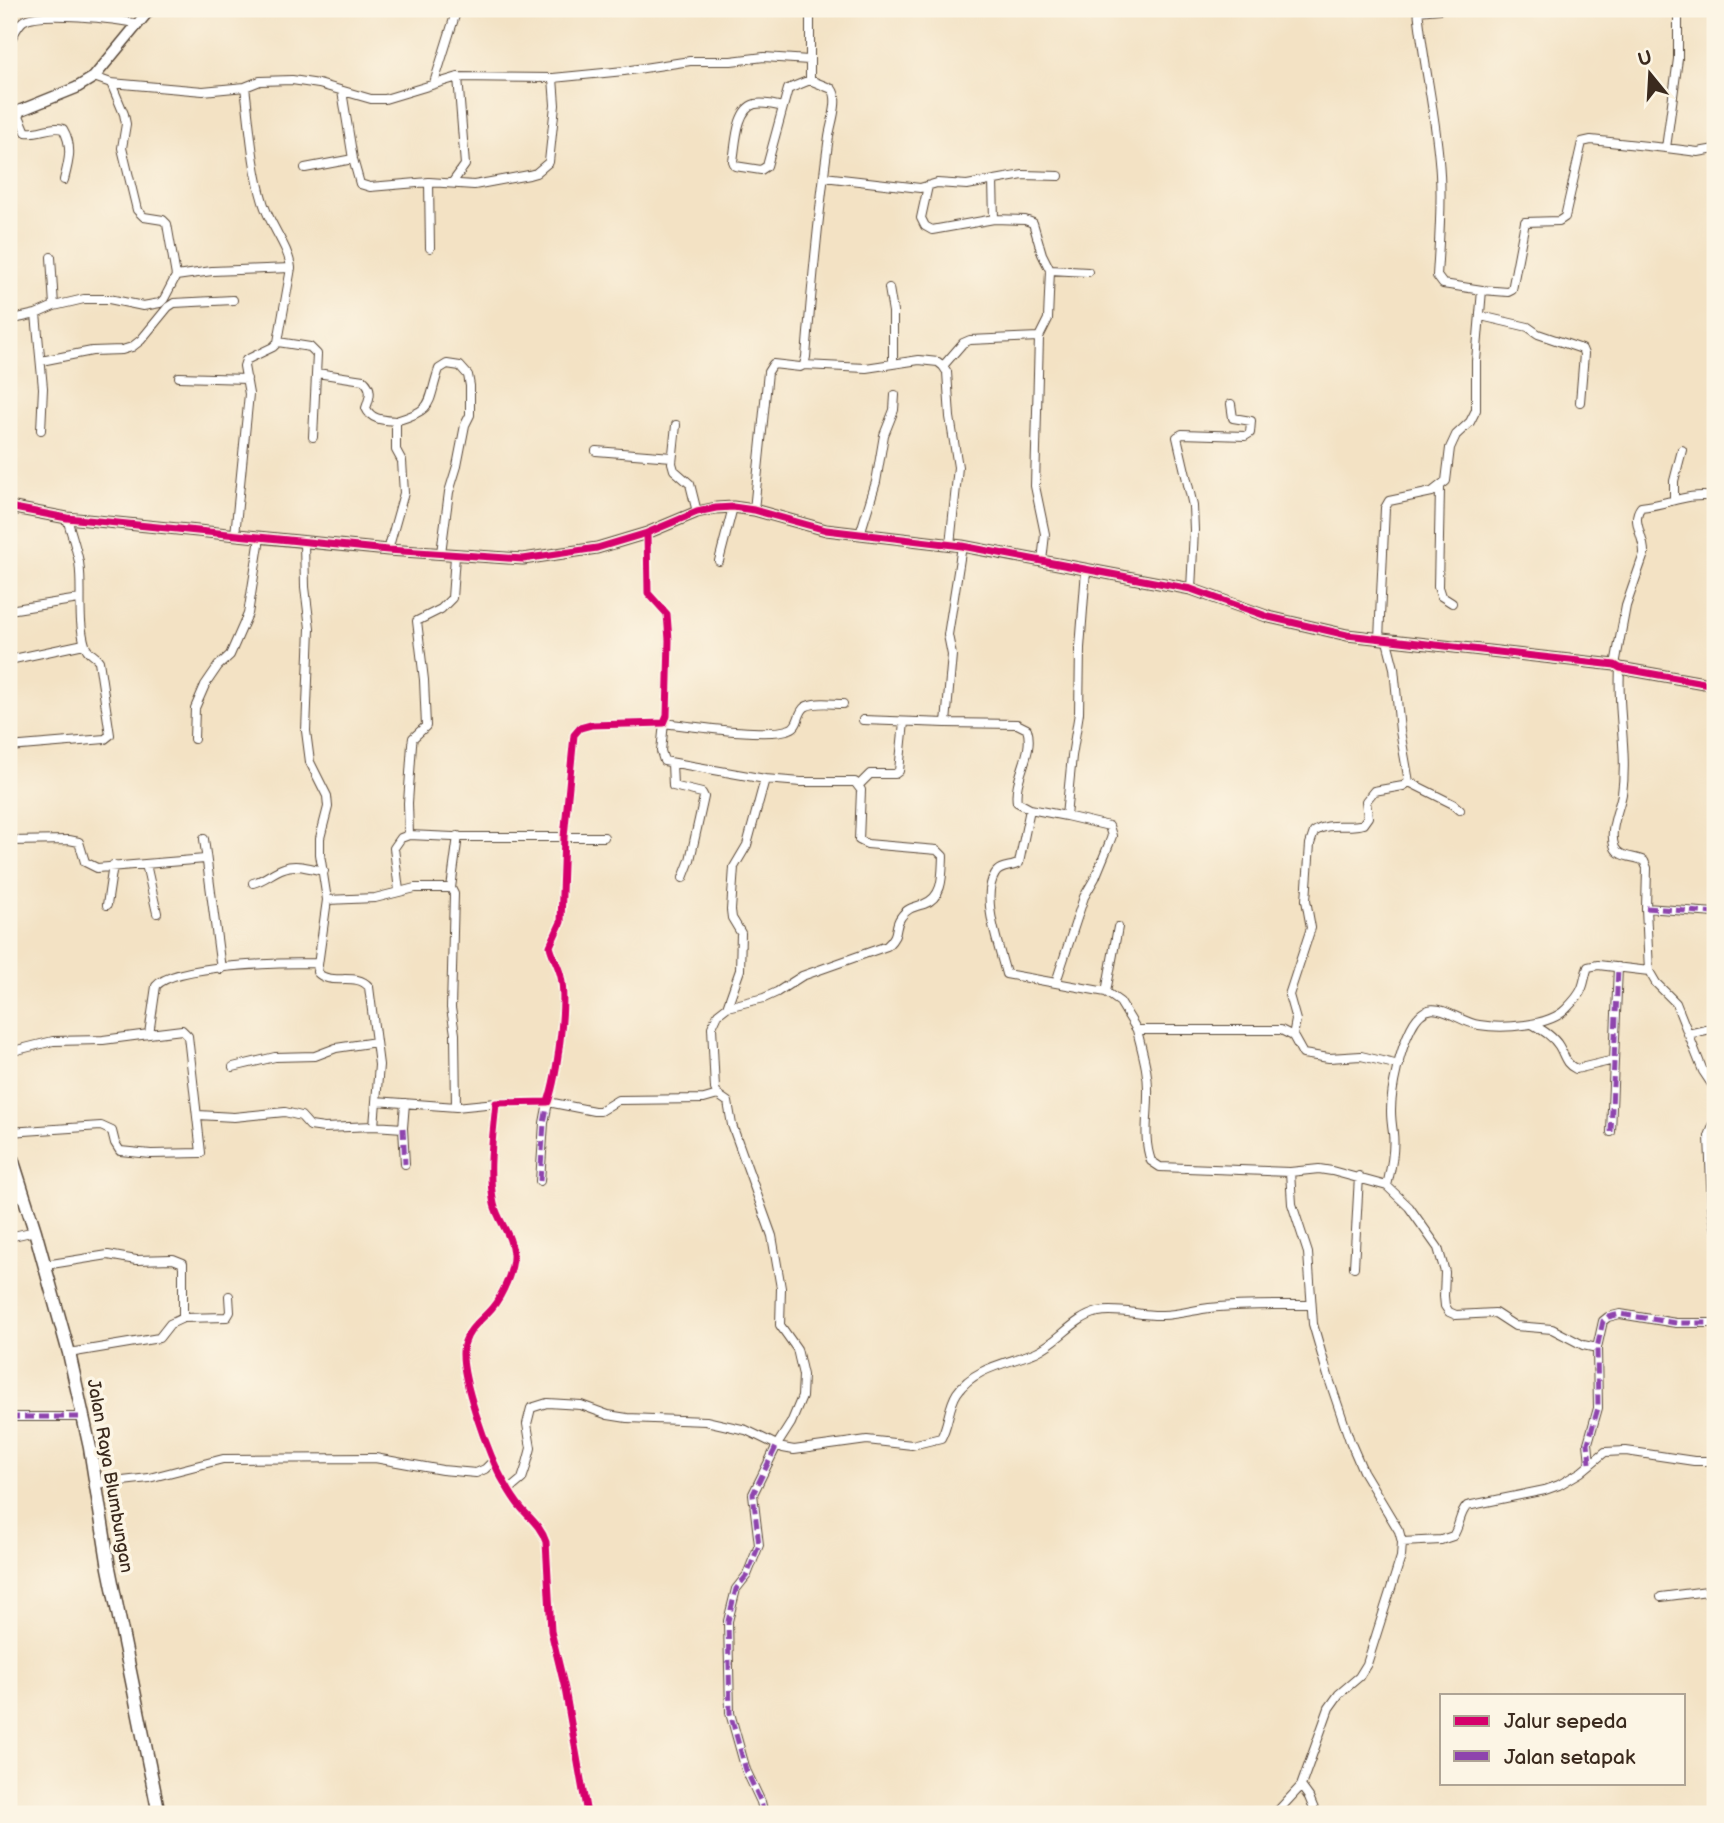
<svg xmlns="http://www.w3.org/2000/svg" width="1724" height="1823" font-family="'Balsamiq Sans',sans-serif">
<rect width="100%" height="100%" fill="#fcf5e5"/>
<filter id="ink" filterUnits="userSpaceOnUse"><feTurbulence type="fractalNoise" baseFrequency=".0143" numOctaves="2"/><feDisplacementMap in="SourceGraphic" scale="14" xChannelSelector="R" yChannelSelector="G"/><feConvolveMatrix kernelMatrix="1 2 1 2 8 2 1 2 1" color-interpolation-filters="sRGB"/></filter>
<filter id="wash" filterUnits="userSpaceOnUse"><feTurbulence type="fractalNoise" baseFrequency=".00686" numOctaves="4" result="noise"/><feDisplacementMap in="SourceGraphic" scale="28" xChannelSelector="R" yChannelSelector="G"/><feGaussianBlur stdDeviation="1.57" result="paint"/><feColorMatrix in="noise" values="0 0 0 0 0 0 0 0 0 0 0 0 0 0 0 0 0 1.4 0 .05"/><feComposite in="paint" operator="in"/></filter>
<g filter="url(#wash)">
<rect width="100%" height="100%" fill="#f3e2c4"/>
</g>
<g filter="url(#ink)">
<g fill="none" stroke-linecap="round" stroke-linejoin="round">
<g stroke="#574637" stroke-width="10">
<path id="street" d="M 545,9 L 547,12
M 1678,9 L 1678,59 L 1666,148 L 1698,152 L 1715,149
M 1418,11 L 1440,9
M 11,39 C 14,34 18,25 23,21 C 39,10 118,19 138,24
M 94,77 L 111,83 L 203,91 L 245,87 L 260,81 L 292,80 L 319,84 L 371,99 L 385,99 L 458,77 L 553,78 L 624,71 L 690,61 L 731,61 L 764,57 L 809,60
M 434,83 L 457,9
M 342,91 L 353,159 L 360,184 L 370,187 L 429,182 L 474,185 L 529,175 L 536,173 L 549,162 L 555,105 L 553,78
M 783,107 C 775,105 764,102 755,104 C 736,109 736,145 733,161 L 735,166 L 761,170 L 767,166 L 788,89 L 810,80
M 17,111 L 26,132 C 39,134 51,125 63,129 C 73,146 69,161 64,180
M 305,168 L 353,159
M 824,177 L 920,188 L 937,183 L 967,185 L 1023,175 L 1059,176
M 993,181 L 994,219 L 1025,220 L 1033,223 L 1042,254 L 1050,270 L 1088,272
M 429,182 L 430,248
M 452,183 L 465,165 L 458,77
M 928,186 L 921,218 L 925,226 L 932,230 L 994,219
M 51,257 L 54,306
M 176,276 L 212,271 L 291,268
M 889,288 L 893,312 L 893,364
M 1482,290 L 1508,292 L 1512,290 L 1525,222 L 1559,221 L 1565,217 L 1582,142 L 1591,140 L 1666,148
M 36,314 L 43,388 L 41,430
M 1481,316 L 1528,327 L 1538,334 L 1582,349 L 1584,354 L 1580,402
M 9,320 L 36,314 L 54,306 L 84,299 L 109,299 L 143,306 L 160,303 L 164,299 L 176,276 L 167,224 L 163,220 L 144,217 L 137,210 L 122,148 L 126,124 L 124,114 L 111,83
M 1039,337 L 1048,319 L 1050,270
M 278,342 L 310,347 L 317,354 L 313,437
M 41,361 L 92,351 L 122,350 L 132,347 L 141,340 L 168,307 L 174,303 L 233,300
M 804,365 L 866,368 L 919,360 L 938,362 L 943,366 L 947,372 L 950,417 L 958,467 L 950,545
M 943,366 L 963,343 L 970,340 L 1039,337 L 1035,486 L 1045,534 L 1042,561
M 317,373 L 363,380 C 373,388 370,397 366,408 C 371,420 384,420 396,421 L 396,450 L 402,461 L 404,493 L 388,550
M 179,377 L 247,379
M 396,421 C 436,409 427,403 439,369 L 447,364 L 460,366 L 468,375 L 470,386 L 470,415 L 465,425 L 457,466 L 449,492 L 441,553
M 676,425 L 672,463 L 674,470 L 690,484 L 697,512
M 596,451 L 672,457
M 1440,488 L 1438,587 L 1441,596 L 1452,603
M 1674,499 L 1674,481 L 1682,450
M 754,510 L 768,372 L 773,364 L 800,367 L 804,365 L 806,357 C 812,283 819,209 829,136 C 831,123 840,99 832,89 L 810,80 L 810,9
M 860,534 L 876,482 L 884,435 L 894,410 L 895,395
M 235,535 L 249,394 L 244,366 L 246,360 L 273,347 L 278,342 L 291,268 C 289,247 269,224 263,202 C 252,166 250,125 245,87
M 962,546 L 948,635 L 952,655 L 946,723 L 1017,724 L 1027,729 C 1035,753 1013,778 1017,802 L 1030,809 L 1066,816
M 719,561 L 733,507
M 1191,589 L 1194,530 L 1193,506 L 1177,437 L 1182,434 L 1245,436 L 1250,433 L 1251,421 L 1233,418 L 1231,404
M 9,610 L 79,599
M 1379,639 L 1385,508 L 1389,501 L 1432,492 L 1446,481 L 1450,448 L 1456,435 L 1470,422 L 1476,410 L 1476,361 L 1482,290 L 1443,284 L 1437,276 C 1439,242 1442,208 1440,174 C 1437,118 1423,64 1418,9
M 9,660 L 84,644
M 1615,665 L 1626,606 L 1644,554 C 1645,537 1630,521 1641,507 C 1667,505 1688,492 1715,497
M 1620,668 C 1617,710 1628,752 1622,794 C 1619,810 1608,832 1615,848 C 1620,858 1635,856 1644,861 L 1647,868 L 1646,908 L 1649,971 L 1656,983 L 1676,1003 L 1703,1071 L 1715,1089
M 863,720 L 946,723
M 194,739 L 195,708 L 205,685 L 218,666 L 230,655 L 248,614 L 260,538
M 9,747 L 105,739 L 110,735 L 99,661 C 95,654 87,654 85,645 C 77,618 83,589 79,562 C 76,547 71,533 67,518
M 672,763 L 673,786 L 702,793 L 704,797 L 690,860 L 683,878
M 1409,782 L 1453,804 L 1460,810
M 859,785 L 870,774 L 895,774 L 899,771 L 904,722
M 1030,809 L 1019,863 C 1012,868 1000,865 995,874 C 980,898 1000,949 1006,974 L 1106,992 L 1120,1002 L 1137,1030 L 1281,1030 L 1293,1036 L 1303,1054 L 1329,1058 L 1361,1056 L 1399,1065
M 409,835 L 453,837 L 604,837
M 204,839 L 221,969
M 9,841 L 69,840 L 79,842 L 85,862 L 97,868 L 205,859
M 146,864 L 157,913
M 253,883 C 265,880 272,872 284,868 C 296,863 312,869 324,871
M 399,891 L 394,848 L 401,838 L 409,835 L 408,803 L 412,744 L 413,738 L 426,726 L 424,680 L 417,621 L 441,609 L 452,598 L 455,556
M 327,900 L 375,898 L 415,888 L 451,888
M 107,905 L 113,865
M 1646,908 L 1715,913
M 1056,982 L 1084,897 L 1095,878 L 1109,844 L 1112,836 L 1109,826 L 1066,816 L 1072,756 L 1079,713 L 1080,648 L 1086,570
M 1106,992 L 1118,927
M 727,1007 L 764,998 L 777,992 L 802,976 L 887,946 C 901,933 893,928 901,917 C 907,908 914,907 924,904 C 944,897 942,874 943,856 L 937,850 L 867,844 L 859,840 L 861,790 L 855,782 L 801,782 L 765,779 L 664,761 L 661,751 L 664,723 C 690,726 769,738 790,729 C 800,726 797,713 805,707 C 814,701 832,704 843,704
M 1532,1024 C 1542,1030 1553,1036 1559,1046 C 1565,1056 1565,1064 1576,1069 L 1614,1060
M 1137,1030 C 1142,1051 1149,1073 1148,1095 C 1148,1119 1143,1138 1151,1161 L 1160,1167 L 1290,1172
M 1688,1034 L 1715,1028
M 1293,1036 L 1296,1020 L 1289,995 L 1311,928 L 1306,900 L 1310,844 L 1314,832 C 1329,821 1347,829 1363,824 L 1368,817 L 1366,801 L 1374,791 L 1403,786 L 1409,782 L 1400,731 L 1394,668 L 1387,641
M 9,1052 L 53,1041 L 103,1040 L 149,1034 L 156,986 C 175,964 286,963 316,963
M 233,1067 L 275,1057 L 315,1056 L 336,1048 L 376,1042
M 376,1101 L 456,1107 L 496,1103
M 456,1107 L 455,1034 L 451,1008 L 454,894 L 451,888 L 458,836
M 198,1115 L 234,1117 L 285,1112 L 301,1116 L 310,1126 L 324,1128 L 374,1126 L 379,1065 L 369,987 C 356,971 330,987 317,972 L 327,900 L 320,854 L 320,838 L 328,807 L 327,796 L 310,762 L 306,731 L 310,628 L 305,587 L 304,542
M 1715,1121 L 1709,1136 L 1712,1209 L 1715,1227
M 374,1126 L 403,1128 L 405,1103
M 403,1128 L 405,1164
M 9,1132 L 101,1126 L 112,1131 L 115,1143 L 120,1151 L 151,1154 L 201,1153 L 188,1036 L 182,1030 L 149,1034
M 1611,1132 L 1618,967
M 540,1181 L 544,1123 L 548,1102 L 594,1111 L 600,1111 L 618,1100 L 704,1099 L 718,1095
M 1387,1186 C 1391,1168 1395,1150 1393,1133 C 1392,1126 1391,1119 1391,1111 C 1391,1088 1400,1050 1411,1028 C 1430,990 1453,1021 1479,1025 C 1503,1029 1550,1026 1566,1009 C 1572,1003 1579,996 1582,988 C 1585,980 1585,974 1588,967 L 1598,965 L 1649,971
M 9,1197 L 23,1196
M 9,1237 L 35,1231
M 45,1265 L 108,1255 L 136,1260 L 173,1259 L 183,1263 L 183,1318 L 170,1324 L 159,1338 L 69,1353
M 1354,1267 L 1359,1176
M 183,1318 L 227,1317 L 230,1312 L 229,1296
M 9,1417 L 81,1417
M 1590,1463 L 1588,1443 L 1598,1408 L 1597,1348 L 1603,1321 L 1608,1317 L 1620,1314 L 1676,1323 L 1715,1323
M 96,1484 L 149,1478 L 223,1459 L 375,1458 L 442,1470 L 476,1473 L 485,1469 L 493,1461
M 509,1490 L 522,1479 L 526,1467 L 531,1448 L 527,1424 L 531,1408 L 547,1403 L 581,1405 L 608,1415 L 627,1418 L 706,1421 L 746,1430 L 783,1448 L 794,1450 L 867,1440 L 912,1445 L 941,1438 C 949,1424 948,1407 957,1393 C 974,1367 1010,1363 1036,1352 C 1059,1342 1073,1318 1098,1312 C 1119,1308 1141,1316 1162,1315 C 1178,1315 1194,1310 1209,1308 C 1243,1304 1277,1305 1311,1305
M 1402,1542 L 1441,1540 L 1453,1536 C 1460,1526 1459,1514 1467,1506 L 1545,1490 L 1559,1485 L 1581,1472 L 1605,1452 L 1626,1451 L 1694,1461 L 1715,1461
M 1661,1597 L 1715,1590
M 1301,1786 L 1309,1797 L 1316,1814
M 587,1814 L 565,1689 L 551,1631 L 546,1542 C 541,1527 532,1520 522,1509 C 515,1501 509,1491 504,1482 C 490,1460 457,1370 464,1345 C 469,1327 481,1321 492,1308 C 502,1296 514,1270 513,1254 C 512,1235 498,1221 494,1204 C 487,1171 493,1137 496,1103 L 548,1102 C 557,1076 567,1003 561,977 C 559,966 552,956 550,946 L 561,922 L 564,837 L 574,735 L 580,728 L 591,725 L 664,723 L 667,716 L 669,640 L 667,614 L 648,593 L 647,533
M 764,1814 L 761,1802 L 746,1770 L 730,1713 L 728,1621 L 736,1589 L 747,1575 L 759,1545 L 753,1494 L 777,1445 L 791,1423 L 802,1397 L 803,1375 L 797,1349 L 780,1325 L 781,1288 L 772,1236 L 732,1125 L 728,1102 L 718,1095 L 715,1089 L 712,1027 L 718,1014 L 727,1007 L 740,970 L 741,933 L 732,918 L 731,910 L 734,867 L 747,845 L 765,779
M 1275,1814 L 1301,1786 L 1329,1708 L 1339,1694 L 1359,1677 L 1367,1664 L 1401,1557 L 1402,1542 L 1399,1531 L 1363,1471 L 1350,1441 L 1328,1376 L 1313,1324 L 1308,1253 L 1292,1204 L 1290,1172 L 1319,1169 L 1332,1171 L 1387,1186 L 1409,1207 L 1438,1248 L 1445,1272 L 1444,1296 L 1445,1306 L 1449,1312 L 1456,1315 L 1495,1313 L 1515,1326 L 1552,1329 L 1583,1345 L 1597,1348"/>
</g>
<g stroke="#574637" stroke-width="13">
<path id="secondary" d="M 9,115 L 76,88 L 94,77 L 150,9
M 9,507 L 67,518 L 388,550 L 523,559 L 597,548 L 647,533 L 697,512 L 716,508 L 733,507 L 754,510 L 826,530 L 962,546 L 1191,589 L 1269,617 L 1347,635 L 1615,665 L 1620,668 L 1715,685"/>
</g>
<g stroke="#574637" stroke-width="15">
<path id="primary" d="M 9,1149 L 35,1231 L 69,1353 L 90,1448 L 109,1568 L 159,1814"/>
</g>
<use href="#street" stroke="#fff" stroke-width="8"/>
<use href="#secondary" stroke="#fff" stroke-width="10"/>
<use href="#primary" stroke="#fff" stroke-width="12"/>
<path stroke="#8e44ad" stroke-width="5" stroke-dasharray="10 5" stroke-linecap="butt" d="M 1646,908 L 1715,913
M 403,1128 L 405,1164
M 1611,1132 L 1618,967
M 540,1181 L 544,1123 L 548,1102
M 9,1417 L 81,1417
M 1590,1463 L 1588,1443 L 1598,1408 L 1597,1348 L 1603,1321 L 1608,1317 L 1620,1314 L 1676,1323 L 1715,1323
M 764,1814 L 761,1802 L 746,1770 L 730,1713 L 728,1621 L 736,1589 L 747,1575 L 759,1545 L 753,1494 L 777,1445"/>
<g stroke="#fcf5e5" stroke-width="11">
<path id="cycleway" d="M 9,507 L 67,518 L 388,550 L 523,559 L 597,548 L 647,533 L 697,512 L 716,508 L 733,507 L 754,510 L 826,530 L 962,546 L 1191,589 L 1269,617 L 1347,635 L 1615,665 L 1620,668 L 1715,685
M 587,1814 L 565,1689 L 551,1631 L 546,1542 C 541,1527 532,1520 522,1509 C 515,1501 509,1491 504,1482 C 490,1460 457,1370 464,1345 C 469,1327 481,1321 492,1308 C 502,1296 514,1270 513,1254 C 512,1235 498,1221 494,1204 C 487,1171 493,1137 496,1103 L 548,1102 C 557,1076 567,1003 561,977 C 559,966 552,956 550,946 L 561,922 L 564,837 L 574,735 L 580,728 L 591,725 L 664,723 L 667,716 L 669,640 L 667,614 L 648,593 L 647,533"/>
</g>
<use href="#cycleway" stroke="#d6006c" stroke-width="7"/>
</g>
</g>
<g text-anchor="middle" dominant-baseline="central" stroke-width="7" stroke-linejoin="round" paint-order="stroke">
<g font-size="18" fill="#3b2a1e" stroke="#fcf5e5">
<text transform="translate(110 1476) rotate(80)">Jalan Raya Blumbungan</text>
</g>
</g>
<rect width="1724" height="1823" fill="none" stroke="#fcf5e5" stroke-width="35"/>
<rect x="1440" y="1694" width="245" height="91" fill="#fcf5e5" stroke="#afa495" stroke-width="2"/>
<rect x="1454" y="1716" width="35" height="10" fill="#d6006c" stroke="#afa495" stroke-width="2"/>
<text x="1504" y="1728" font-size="21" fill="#3b2a1e">Jalur sepeda</text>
<rect x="1454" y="1751" width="35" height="10" fill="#8e44ad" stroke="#afa495" stroke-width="2"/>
<text x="1504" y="1764" font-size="21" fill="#3b2a1e">Jalan setapak</text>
<g transform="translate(1650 74) rotate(342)" stroke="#fcf5e5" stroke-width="5" paint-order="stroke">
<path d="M0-5L12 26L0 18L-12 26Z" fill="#3b2a1e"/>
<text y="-10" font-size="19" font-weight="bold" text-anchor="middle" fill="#3b2a1e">U</text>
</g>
</svg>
